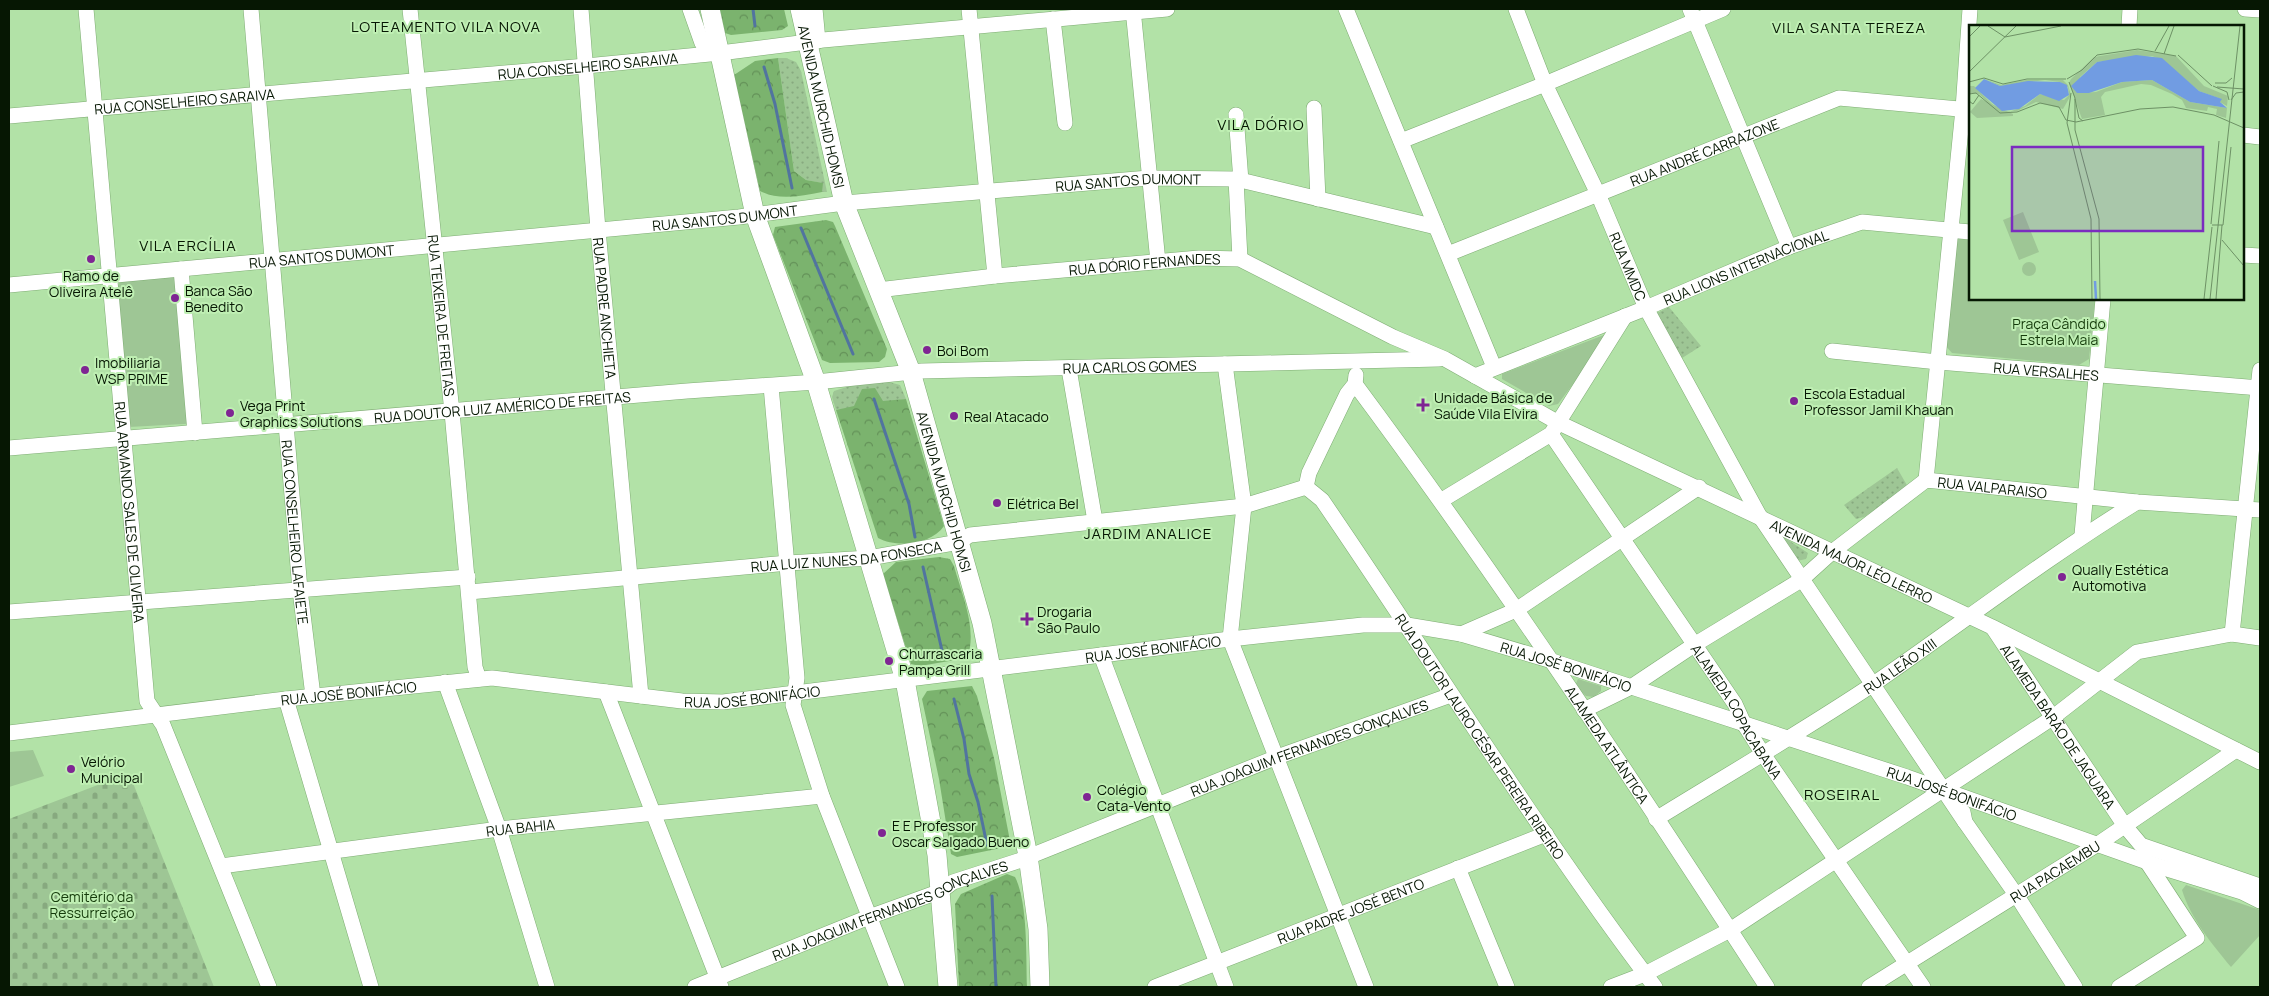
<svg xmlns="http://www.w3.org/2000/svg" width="2269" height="996" font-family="Manrope,sans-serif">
<defs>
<pattern id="grass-dots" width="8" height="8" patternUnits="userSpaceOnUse" patternTransform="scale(1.25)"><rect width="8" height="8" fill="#9ec695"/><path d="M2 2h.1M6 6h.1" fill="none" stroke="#87a97f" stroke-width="1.8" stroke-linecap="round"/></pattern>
<pattern id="forest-crowns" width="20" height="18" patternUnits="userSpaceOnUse" patternTransform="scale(1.25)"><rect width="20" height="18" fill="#7bb36e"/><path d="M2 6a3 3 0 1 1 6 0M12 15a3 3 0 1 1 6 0" fill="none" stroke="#639158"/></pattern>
<pattern id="cemetery-stones" width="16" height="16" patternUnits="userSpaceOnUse" patternTransform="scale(1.25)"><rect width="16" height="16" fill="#9ec695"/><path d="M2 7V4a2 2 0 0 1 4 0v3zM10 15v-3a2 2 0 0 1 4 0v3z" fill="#87a97f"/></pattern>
</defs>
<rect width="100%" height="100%" fill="#b2e2a7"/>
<path fill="url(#grass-dots)" d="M 778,58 L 786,58 L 796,62 L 801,71 L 827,192 L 822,192 L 822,183 L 806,180 L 794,171 Z
M 1669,307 L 1701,346 L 1679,360 L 1655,314 Z
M 889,382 L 900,385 L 906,399 L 836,410 L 832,397 L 834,391 L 853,385 Z
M 1897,468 L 1908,487 L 1864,517 L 1856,519 L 1844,505 Z
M 1779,534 L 1808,553 L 1806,559 L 1797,561 Z"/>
<path fill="url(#forest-crowns)" d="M 720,9 L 784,9 L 788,26 L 782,30 L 731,35 L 725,33 Z
M 778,58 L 794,171 L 806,180 L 823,183 L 822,192 C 801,196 779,201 760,191 L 734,75 L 755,61 Z
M 826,220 L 833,222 L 835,226 L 887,349 L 885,357 L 879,362 L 830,363 L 822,360 L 773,235 L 775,227 Z
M 875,388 L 883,401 L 906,399 L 944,526 C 931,545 897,548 878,538 L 836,410 L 854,406 L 862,389 Z
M 939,557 L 950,559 L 954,566 C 962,595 978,630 967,658 L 920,666 L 911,664 L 883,574 L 896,562 Z
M 972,686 L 977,696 L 994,758 L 1011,846 L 957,857 L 951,854 L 939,779 L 922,699 L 927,691 Z
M 1007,874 L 1015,877 C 1028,902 1026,958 1027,987 L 959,987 L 955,904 L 961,894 Z"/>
<path fill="url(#cemetery-stones)" d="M 129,773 L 214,987 L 9,987 L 9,819 Z"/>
<path fill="#9ec695" d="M 1958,239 L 1970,240 L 1970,299 L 2095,299 L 2089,359 L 2079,365 L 1952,353 L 1944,344 L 1953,244 Z
M 187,274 L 202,423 L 129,427 L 117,289 L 119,283 L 124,280 Z
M 1604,335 L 1607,339 L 1558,404 L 1549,406 L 1502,379 L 1502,374 Z
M 1578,679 L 1601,686 L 1601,691 L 1594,697 L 1586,696 L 1575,686 Z
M 33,750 L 44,776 L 9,787 L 9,752 Z
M 2186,885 L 2260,910 L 2260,935 L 2231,967 C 2212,944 2191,919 2182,890 Z"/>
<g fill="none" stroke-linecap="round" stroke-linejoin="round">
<path stroke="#51749f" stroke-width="3" d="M 753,9 L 755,26
M 764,67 L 775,104 L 792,188
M 801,228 L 853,354
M 874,399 L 909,504 L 915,537
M 923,567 L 943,655
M 954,699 L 964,739 L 969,774 L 978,802 L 987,845
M 992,896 L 996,987"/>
<g stroke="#7eac73" stroke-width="16">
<g id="minor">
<path id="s1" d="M 86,9 L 147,701 L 163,725 L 269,987"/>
<path id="s2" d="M 251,9 L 300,590 L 313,696"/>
<path id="s3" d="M 410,9 L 452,412 L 475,667 L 479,679"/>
<path id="s4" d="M 581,9 L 598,230 L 641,696"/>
<path d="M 690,9 L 702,43 L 720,53"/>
<path d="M 815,9 L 818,41"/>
<path d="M 969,9 L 995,276"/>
<path d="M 1133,9 L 1158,262"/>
<path d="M 1346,9 L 1494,367"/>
<path id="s5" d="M 1516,9 L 1545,84 L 1598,194 L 1646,308 L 1759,515 L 1965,822"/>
<path d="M 1690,9 L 1789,247"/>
<path d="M 2245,9 L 2260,10"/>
<path d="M 1053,19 L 1065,123"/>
<path d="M 2129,26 L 2130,9"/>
<path d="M 1314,108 L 1318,199"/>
<path d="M 1236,115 L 1241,181"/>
<path id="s6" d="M 9,116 L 586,66 L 720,53 L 823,40 L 1167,9"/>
<path d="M 2243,135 L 2260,137"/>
<path d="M 1401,141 L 1545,84 L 1723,9"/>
<path d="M 1236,179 L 1240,259"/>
<path id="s7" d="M 1448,254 L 1839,98 L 1970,110"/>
<path d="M 2243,255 L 2260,256"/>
<path d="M 181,269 L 195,433"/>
<path id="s8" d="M 9,285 L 739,217 L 844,203 L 1149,178 L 1236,179 L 1436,227"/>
<path id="s9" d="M 878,290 L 995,276 L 1199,258 L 1240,259 L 1393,337 L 1445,359 L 1557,422 L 1992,627 L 2260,762"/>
<path id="s10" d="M 1832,351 L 1938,362 L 2260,388"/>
<path d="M 1225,364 L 1244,506 L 1230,639 L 1366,987"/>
<path d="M 1069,369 L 1095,521"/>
<path id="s11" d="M 1475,376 L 1646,308 L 1789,247 L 1862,222 L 1970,232"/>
<path id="s12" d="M 1355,384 C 1500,579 1635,783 1767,987"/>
<path d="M 771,386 L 797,678 L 793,705 L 822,796 L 897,987"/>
<path id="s13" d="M 1551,434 L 1735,704 L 1744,724 L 1763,754 L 1923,987"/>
<path id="s14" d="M 9,448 L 687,391 L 816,382 L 922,371 L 1439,359"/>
<path d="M 1926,480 L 1963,109 L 1970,9"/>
<path id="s15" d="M 1306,487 L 1322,500 C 1433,662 1536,830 1655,987"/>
<path d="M 1306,487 L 1309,473 L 1347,394 L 1355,384 L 1356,375"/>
<path d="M 1442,500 L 1551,434 L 1625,316"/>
<path d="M 2082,535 L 2103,299"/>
<path id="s16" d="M 469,592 L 788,563 L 869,558 L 959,542 L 970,535 L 1244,506 L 1306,487"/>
<path d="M 9,612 L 468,577"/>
<path id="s17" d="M 1993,628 L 2125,826 L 2141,845 L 2260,886"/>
<path d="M 1461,634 L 1516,610 L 1699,487"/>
<path d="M 2232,634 L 2260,370"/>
<path d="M 1101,655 L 1226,987"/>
<path d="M 445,682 L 499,829 L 547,987"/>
<path d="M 606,692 L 721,987"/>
<path d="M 286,699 L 371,987"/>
<path id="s18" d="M 1584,710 L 1631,687 L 1694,645 L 1801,580 L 1832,552 L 1926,480 L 2137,502 L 2260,510"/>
<path id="s19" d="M 9,733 L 286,699 L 492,678 L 682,701 L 723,702 L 1230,639 L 1363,625 L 1407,625 L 1461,634 L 1549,660 L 1907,777 L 2164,868 L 2242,892 L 2260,901"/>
<path d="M 1963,812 L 1965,822 L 2017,896 L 2075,987"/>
<path id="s20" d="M 1656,819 C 1729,774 1803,731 1875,683 C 1962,623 2046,558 2137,502"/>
<path id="s21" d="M 221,866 L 499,829 L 822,796"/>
<path d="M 1458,868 L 1507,987"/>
<path id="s22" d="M 695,987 L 869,917 L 941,891 L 953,882 L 1018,861 L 1277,757 L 1451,695"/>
<path id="s23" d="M 1155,987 L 1546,834"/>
<path d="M 1611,987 L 1645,974 L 1730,930 L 2052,718 L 2137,652 L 2232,634 L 2260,638"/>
<path id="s24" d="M 1869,987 L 2098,844 L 2236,750"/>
<path d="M 2119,987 L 2197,938 L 2147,862"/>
</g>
</g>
<g stroke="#7eac73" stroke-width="20">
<g id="major">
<path d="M 710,9 L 755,215 L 816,382 L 905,680 L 937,855 L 948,987"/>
<path id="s25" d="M 800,9 L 844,203 L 911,372 L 982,623 L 1028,856 L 1038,929 L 1040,987"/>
</g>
</g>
<use href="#minor" stroke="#fff" stroke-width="15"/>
<use href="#major" stroke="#fff" stroke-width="19"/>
</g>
<g fill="#7f2593" stroke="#bfefb3" stroke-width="2">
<circle cx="91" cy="259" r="5"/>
<circle cx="175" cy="298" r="5"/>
<circle cx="927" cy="350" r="5"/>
<circle cx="85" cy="370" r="5"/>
<circle cx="1794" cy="401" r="5"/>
<path d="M1420.5 397.5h5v5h5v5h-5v5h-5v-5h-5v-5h5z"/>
<circle cx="230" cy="413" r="5"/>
<circle cx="954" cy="416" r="5"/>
<circle cx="997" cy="503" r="5"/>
<circle cx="2062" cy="577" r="5"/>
<path d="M1024.5 611.5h5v5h5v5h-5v5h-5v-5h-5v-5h5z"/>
<circle cx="889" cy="661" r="5"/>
<circle cx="71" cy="769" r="5"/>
<circle cx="1087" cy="797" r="5"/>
<circle cx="882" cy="833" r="5"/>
</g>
<g text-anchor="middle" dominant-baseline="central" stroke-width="4" stroke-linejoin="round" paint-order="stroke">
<g font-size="14" fill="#061703" stroke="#bfefb3">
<text stroke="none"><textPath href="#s6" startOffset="581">RUA CONSELHEIRO SARAIVA</textPath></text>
<text stroke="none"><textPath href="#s6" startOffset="176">RUA CONSELHEIRO SARAIVA</textPath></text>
<text stroke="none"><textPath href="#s25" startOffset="100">AVENIDA MURCHID HOMSI</textPath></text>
<text stroke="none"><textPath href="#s7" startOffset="276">RUA ANDRÉ CARRAZONE</textPath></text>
<text stroke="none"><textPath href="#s8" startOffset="1124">RUA SANTOS DUMONT</textPath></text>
<text stroke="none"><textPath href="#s8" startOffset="719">RUA SANTOS DUMONT</textPath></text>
<text stroke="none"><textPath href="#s8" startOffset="314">RUA SANTOS DUMONT</textPath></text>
<text stroke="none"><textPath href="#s9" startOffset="268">RUA DÓRIO FERNANDES</textPath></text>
<text stroke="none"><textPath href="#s5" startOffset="281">RUA MMDC</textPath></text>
<text stroke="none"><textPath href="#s11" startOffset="292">RUA LIONS INTERNACIONAL</textPath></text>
<text stroke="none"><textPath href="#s4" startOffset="300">RUA PADRE ANCHIETA</textPath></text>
<text stroke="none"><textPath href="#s3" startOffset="308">RUA TEIXEIRA DE FREITAS</textPath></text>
<text stroke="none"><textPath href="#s14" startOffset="1124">RUA CARLOS GOMES</textPath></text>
<text stroke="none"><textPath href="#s10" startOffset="215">RUA VERSALHES</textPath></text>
<text stroke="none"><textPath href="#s14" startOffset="495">RUA DOUTOR LUIZ AMÉRICO DE FREITAS</textPath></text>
<text stroke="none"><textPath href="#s18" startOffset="480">RUA VALPARAISO</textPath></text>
<text stroke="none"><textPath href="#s25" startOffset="505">AVENIDA MURCHID HOMSI</textPath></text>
<text stroke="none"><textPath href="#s1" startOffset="505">RUA ARMANDO SALES DE OLIVEIRA</textPath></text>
<text stroke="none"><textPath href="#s2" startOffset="525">RUA CONSELHEIRO LAFAIETE</textPath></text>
<text stroke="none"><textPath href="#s16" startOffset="379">RUA LUIZ NUNES DA FONSECA</textPath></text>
<text stroke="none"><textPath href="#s9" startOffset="1046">AVENIDA MAJOR LÉO LERRO</textPath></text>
<text stroke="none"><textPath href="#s19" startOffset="1152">RUA JOSÉ BONIFÁCIO</textPath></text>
<text stroke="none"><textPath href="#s20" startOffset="288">RUA LEÃO XIII</textPath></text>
<text stroke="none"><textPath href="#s19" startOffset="1572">RUA JOSÉ BONIFÁCIO</textPath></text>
<text stroke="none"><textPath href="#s19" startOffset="342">RUA JOSÉ BONIFÁCIO</textPath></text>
<text stroke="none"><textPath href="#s19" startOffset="748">RUA JOSÉ BONIFÁCIO</textPath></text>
<text stroke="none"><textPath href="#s13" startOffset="334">ALAMEDA COPACABANA</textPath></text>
<text stroke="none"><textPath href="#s17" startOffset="118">ALAMEDA BARÃO DE JAGUARA</textPath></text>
<text stroke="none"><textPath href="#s15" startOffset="305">RUA DOUTOR LAURO CÉSAR PEREIRA RIBEIRO</textPath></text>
<text stroke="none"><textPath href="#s12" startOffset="440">ALAMEDA ATLÂNTICA</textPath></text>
<text stroke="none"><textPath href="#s22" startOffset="660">RUA JOAQUIM FERNANDES GONÇALVES</textPath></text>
<text stroke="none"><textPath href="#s19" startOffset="1978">RUA JOSÉ BONIFÁCIO</textPath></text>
<text stroke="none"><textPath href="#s21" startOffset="302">RUA BAHIA</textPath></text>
<text stroke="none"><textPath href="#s24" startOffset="219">RUA PACAEMBU</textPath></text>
<text stroke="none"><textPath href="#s22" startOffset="210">RUA JOAQUIM FERNANDES GONÇALVES</textPath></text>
<text stroke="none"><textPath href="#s23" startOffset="210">RUA PADRE JOSÉ BENTO</textPath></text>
</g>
<g font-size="14" fill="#061703" stroke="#bfefb3" text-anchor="start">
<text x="91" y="275" text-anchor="middle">Ramo de<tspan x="91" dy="16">Oliveira Atelê</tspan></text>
<text x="185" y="290">Banca São<tspan x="185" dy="16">Benedito</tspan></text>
<text x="937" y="350">Boi Bom</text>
<text x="95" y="362">Imobiliaria<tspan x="95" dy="16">WSP PRIME</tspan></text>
<text x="1804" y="393">Escola Estadual<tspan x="1804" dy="16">Professor Jamil Khauan</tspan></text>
<text x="1434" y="397">Unidade Básica de<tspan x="1434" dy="16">Saúde Vila Elvira</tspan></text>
<text x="240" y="405">Vega Print<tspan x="240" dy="16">Graphics Solutions</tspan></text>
<text x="964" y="416">Real Atacado</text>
<text x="1007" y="503">Elétrica Bel</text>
<text x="2072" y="569">Qually Estética<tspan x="2072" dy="16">Automotiva</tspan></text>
<text x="1037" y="611">Drogaria<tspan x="1037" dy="16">São Paulo</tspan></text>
<text x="899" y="653">Churrascaria<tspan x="899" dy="16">Pampa Grill</tspan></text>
<text x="81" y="761">Velório<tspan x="81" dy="16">Municipal</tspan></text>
<text x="1097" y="789">Colégio<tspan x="1097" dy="16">Cata-Vento</tspan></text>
<text x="892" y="825">E E Professor<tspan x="892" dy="16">Oscar Salgado Bueno</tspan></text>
</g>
<g font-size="14" fill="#153b0b" stroke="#bfefb3">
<text x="2059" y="323">Praça Cândido<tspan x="2059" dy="16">Estrela Maia</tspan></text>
<text x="92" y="896">Cemitério da<tspan x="92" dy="16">Ressurreição</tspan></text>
</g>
<g font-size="15" letter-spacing="1" fill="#061703" stroke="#bfefb3">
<text x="446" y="26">LOTEAMENTO VILA NOVA</text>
<text x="1849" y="27">VILA SANTA TEREZA</text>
<text x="1261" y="124">VILA DÓRIO</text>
<text x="188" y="245">VILA ERCÍLIA</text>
<text x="1148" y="533">JARDIM ANALICE</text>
<text x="1842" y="794">ROSEIRAL</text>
</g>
</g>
<g transform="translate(1969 25)">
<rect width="275" height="275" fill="#b2e2a7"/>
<path d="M 12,74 L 44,89 L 44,91 L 8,93 L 1,87 Z" fill="#9ec695"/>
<path d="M 54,187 L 70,227 L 50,235 L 34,195 Z" fill="#9ec695"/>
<path d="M 168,25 L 207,31 L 235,61 L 259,71 L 258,81 L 251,77 L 252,74 L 230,66 L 193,35 L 183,31 L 128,37 L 111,52 L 112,68 L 127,67 L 153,57 L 183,55 L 221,77 L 258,83 L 257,93 L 247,90 L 248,84 L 239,82 L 238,86 L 217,83 L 213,75 L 203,69 L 182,60 L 172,59 L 136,67 L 132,72 L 136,90 L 113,94 L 100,58 L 102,54 L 125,32 ZM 15,54 L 12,56 L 15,54 L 18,55 L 32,60 L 57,55 L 94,55 L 99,60 L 102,70 L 94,84 L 67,77 L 48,86 L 32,87 L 27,85 L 10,69 L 1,68 L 0,61 L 5,61 L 29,85 L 40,87 L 56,81 L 71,69 L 95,75 L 100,70 L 99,62 L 91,57 L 76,55 L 31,61 ZM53 244a7 7 0 1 1 14 0a7 7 0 1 1-14 0Z" fill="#9ec695"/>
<path d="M 167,30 L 193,33 L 230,66 L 253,74 L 251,77 L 258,83 L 221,77 L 183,55 L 153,57 L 120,68 L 108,68 L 102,61 L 128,37 ZM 15,54 L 31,61 L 59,56 L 91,57 L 98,60 L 100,70 L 90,76 L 71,69 L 50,84 L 33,86 L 6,63 Z" fill="#719ce2"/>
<path fill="none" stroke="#719ce2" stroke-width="2.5" d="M 126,256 L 127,274"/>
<path fill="none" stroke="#6d9165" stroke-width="1" d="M 19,1 L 36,12 L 92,1M 0,12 L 11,1M 186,26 L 200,1M 195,29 L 205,1M 209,30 L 243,61M 0,47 L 47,1M 98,54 L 113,45 L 128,30 L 169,24 L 207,31M 0,57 L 15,53 L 34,59 L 58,54 L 97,54M 100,57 L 106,73 L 106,105 L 130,194 L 131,274M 246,58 L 257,58 L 263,53M 244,61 L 258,67 L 260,75M 248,62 L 275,64M 102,68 L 98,98 L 122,194 L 123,274M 0,69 L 7,68 L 31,88 L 48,87 L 71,78 L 90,82 L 97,95 L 107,97 L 171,84 L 204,82 L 245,90 L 275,103M 106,74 L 110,93 L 114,96M 262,75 L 267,68 L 275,67M 0,76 L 4,79 L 10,70M 242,199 L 250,116M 243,200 L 254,200 L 262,122M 253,215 L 275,241M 235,274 L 243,202M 241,274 L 271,1M 247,274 L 253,200"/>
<path fill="#7b2cbf" fill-opacity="0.15" stroke="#7b2cbf" stroke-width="2.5" d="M 43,122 L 234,122 L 234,206 L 43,206 Z"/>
<rect width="275" height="275" fill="none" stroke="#061703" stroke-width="2.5"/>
</g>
<rect width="2269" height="996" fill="none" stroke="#061703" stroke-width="20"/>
</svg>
